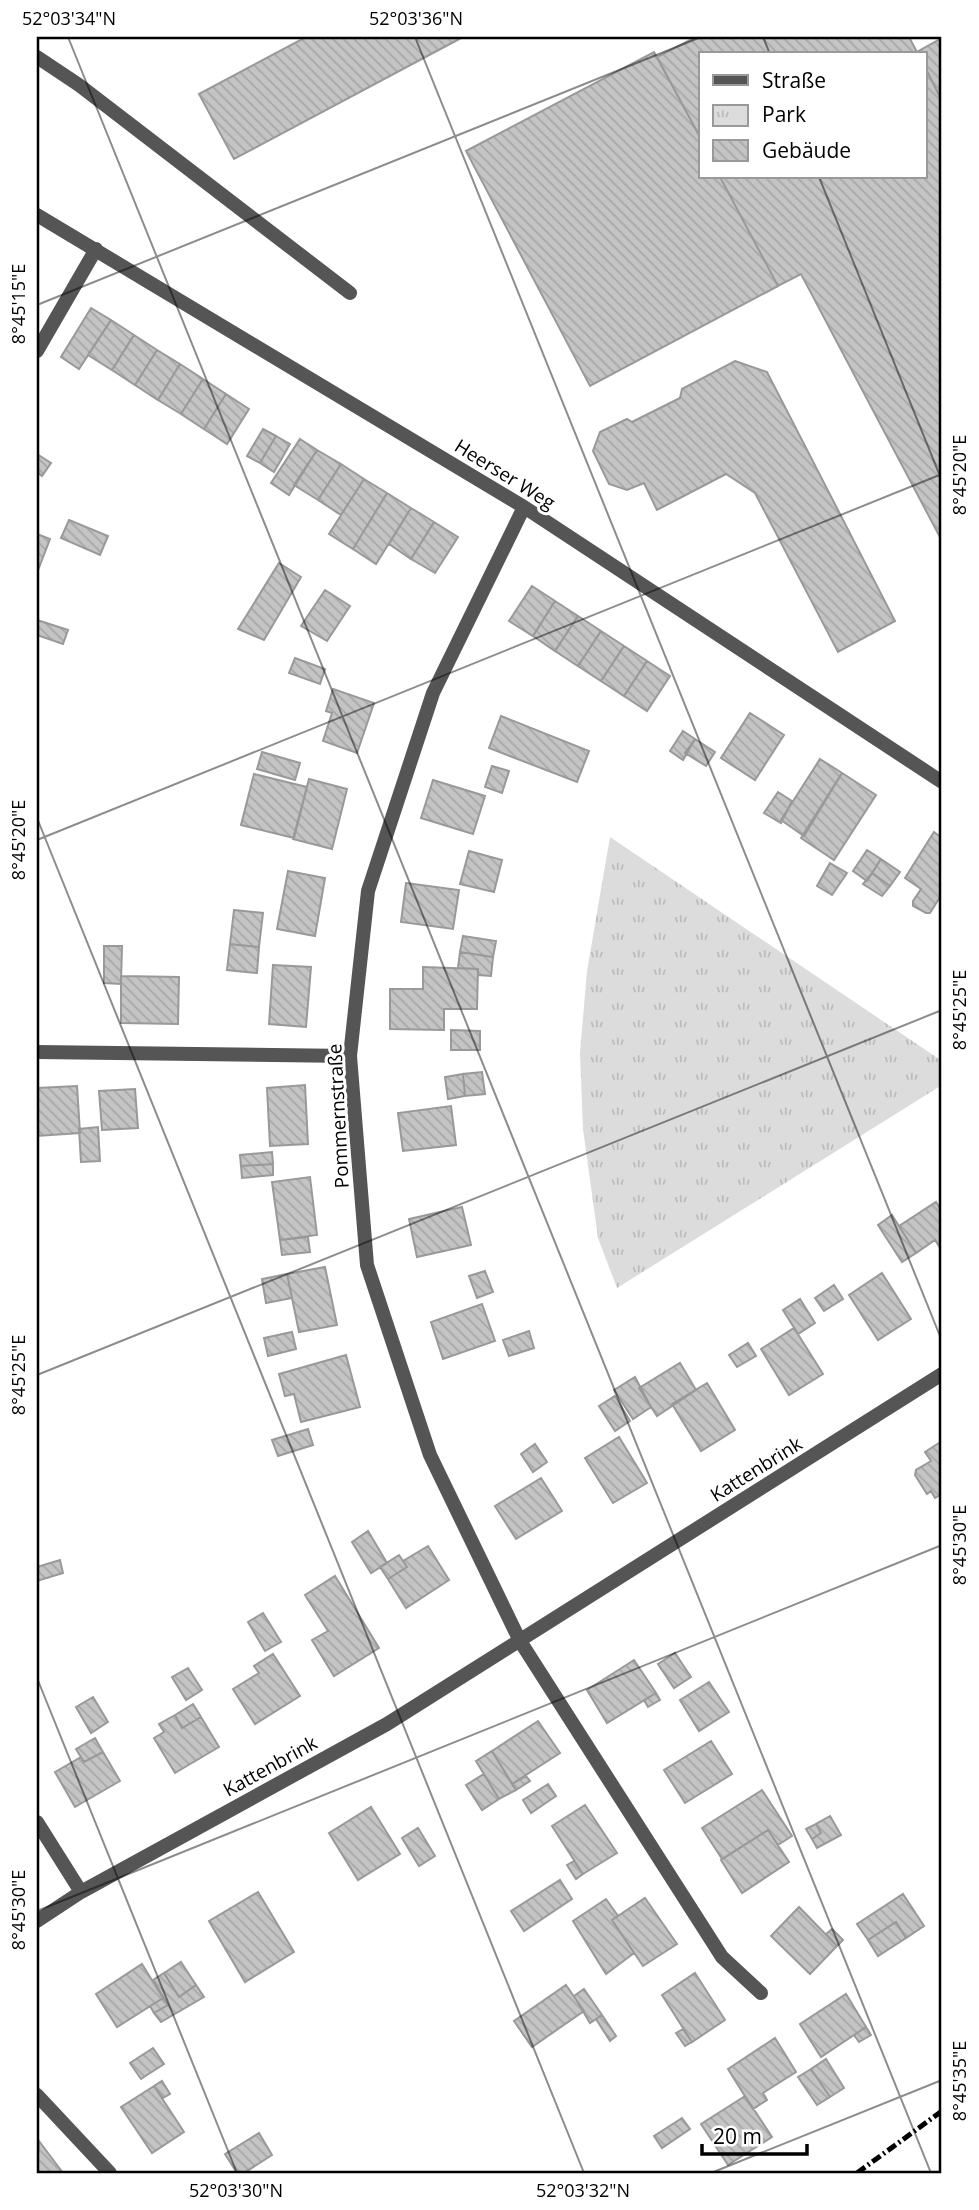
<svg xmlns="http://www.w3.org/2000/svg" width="979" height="2210" font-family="'Open Sans',sans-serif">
<defs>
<pattern id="park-tufts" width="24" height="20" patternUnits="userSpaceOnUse" patternTransform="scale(1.75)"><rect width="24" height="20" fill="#dcdcdc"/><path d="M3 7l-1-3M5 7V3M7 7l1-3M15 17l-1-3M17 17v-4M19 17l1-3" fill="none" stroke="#bbb"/></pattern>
<pattern id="building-back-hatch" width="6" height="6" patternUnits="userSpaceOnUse" patternTransform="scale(1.75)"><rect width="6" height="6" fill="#c4c4c4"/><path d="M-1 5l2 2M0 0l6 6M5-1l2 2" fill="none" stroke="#a7a7a7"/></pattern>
</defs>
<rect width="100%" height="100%" fill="#fff"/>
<path fill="url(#park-tufts)" d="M 610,837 L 942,1061 L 942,1085 L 617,1288 L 598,1238 L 583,1129 L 580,1053 L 587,971 Z"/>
<path fill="url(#building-back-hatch)" stroke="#999" stroke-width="2" d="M 306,37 L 463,37 L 234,159 L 199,94 Z
M 696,37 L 909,37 L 918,54 L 701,54 L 701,139 L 657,57 Z
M 942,38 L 942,101 L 925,67 L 925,54 L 917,52 Z
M 654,52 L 701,139 L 701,177 L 720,177 L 778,286 L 590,386 L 466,151 Z
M 925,67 L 942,101 L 942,541 L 801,274 L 778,286 L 720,177 L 925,177 Z
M 91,308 L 111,320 L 79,369 L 61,357 Z
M 111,320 L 134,335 L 112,370 L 88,355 Z
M 134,335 L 157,350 L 135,385 L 112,370 Z
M 157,350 L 180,364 L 158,400 L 135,385 Z
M 735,361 L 767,372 L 895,621 L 838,652 L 755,493 L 726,474 L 657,510 L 644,483 L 627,490 L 609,484 L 593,451 L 600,432 L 627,419 L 632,422 L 680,398 L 682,389 Z
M 180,364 L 203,379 L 181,414 L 158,400 Z
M 203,379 L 226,394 L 204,429 L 181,414 Z
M 226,394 L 249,409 L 227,444 L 204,429 Z
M 263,429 L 276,436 L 260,463 L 247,456 Z
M 276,436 L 290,444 L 274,472 L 260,463 Z
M 300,439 L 317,450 L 289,495 L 271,483 Z
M 317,450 L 341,464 L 318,500 L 294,485 Z
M 37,454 L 51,463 L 42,476 L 37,472 Z
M 341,464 L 364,479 L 341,515 L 318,500 Z
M 364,479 L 387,493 L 353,549 L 329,534 Z
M 387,493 L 411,508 L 376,564 L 353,549 Z
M 411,508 L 434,522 L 411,559 L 389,544 Z
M 69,520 L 108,536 L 100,555 L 61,538 Z
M 434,522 L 458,537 L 435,573 L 411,559 Z
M 37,534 L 50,539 L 37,573 Z
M 279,563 L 301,577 L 264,640 L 238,629 Z
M 532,586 L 555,601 L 533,636 L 509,621 Z
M 325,590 L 350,606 L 327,641 L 301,626 Z
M 555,601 L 578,616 L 555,651 L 533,636 Z
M 578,616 L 601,631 L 578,666 L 555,651 Z
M 37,620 L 68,630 L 63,644 L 37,635 Z
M 601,631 L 624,646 L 601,681 L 578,666 Z
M 624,646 L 647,661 L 624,696 L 601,681 Z
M 295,658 L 325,669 L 320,684 L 289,673 Z
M 647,661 L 670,676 L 647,711 L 624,696 Z
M 333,689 L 374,703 L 357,753 L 323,741 L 332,713 L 326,711 Z
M 750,713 L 784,735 L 755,780 L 721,758 Z
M 501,716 L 589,751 L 577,782 L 489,748 Z
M 683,731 L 695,739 L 683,760 L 670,751 Z
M 695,739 L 715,752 L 706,766 L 685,753 Z
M 262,752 L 300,763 L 295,780 L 257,769 Z
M 820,759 L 842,773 L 804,836 L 781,820 Z
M 492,766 L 509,771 L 502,793 L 485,787 Z
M 842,773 L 876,795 L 834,860 L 801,838 Z
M 254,774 L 307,787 L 294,838 L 241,825 Z
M 309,779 L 347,789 L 332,849 L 293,839 Z
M 433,780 L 485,796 L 473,834 L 421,818 Z
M 778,792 L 792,801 L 781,823 L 764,813 Z
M 934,832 L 942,838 L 942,894 L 930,913 L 926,913 L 913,906 L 913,901 L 921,889 L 905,878 Z
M 867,850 L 881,859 L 867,881 L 853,871 Z
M 469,851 L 502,860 L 494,892 L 460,884 Z
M 881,859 L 900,872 L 890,886 L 872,873 Z
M 830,863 L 847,873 L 832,895 L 817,886 Z
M 288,871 L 325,878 L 315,936 L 277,929 Z
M 872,873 L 890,886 L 882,896 L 863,884 Z
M 406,883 L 459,890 L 453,929 L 401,922 Z
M 234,910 L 263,913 L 259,947 L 230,944 Z
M 463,936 L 496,941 L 493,957 L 460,952 Z
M 230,944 L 259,947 L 257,973 L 227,970 Z
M 104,946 L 122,946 L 121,984 L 104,983 Z
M 460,952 L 493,957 L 491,976 L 478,975 L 478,969 L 458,968 Z
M 273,965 L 311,967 L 306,1027 L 269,1024 Z
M 423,967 L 478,969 L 477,1009 L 444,1009 L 444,1030 L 390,1029 L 390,989 L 423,989 Z
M 121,976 L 179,977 L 178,1024 L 121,1023 Z
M 451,1030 L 480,1031 L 480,1050 L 451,1050 Z
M 482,1072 L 485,1094 L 465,1096 L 463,1074 Z
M 463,1074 L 465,1096 L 448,1099 L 445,1077 Z
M 305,1085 L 308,1144 L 270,1146 L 267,1088 Z
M 77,1086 L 80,1133 L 37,1136 L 37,1088 Z
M 135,1089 L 138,1128 L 102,1130 L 99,1091 Z
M 451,1106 L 456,1145 L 403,1151 L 398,1113 Z
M 98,1127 L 100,1161 L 81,1162 L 79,1129 Z
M 272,1152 L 273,1164 L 241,1166 L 240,1155 Z
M 273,1164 L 273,1175 L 242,1178 L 241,1166 Z
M 310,1177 L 317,1235 L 280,1240 L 272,1182 Z
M 936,1202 L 942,1211 L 942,1251 L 935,1240 L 916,1253 L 899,1226 Z
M 462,1207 L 471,1245 L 417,1257 L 409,1219 Z
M 892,1215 L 916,1253 L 902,1262 L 878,1225 Z
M 308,1237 L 310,1252 L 282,1255 L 280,1240 Z
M 325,1267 L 337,1325 L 299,1332 L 287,1274 Z
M 485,1271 L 493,1292 L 477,1298 L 469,1276 Z
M 882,1273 L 911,1319 L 878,1340 L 849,1295 Z
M 287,1274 L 292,1298 L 266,1303 L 262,1279 Z
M 834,1285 L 843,1299 L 824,1311 L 815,1298 Z
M 800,1299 L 815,1323 L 798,1334 L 783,1310 Z
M 482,1304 L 495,1341 L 443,1359 L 431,1322 Z
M 794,1328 L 823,1374 L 789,1395 L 761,1349 Z
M 529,1331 L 534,1348 L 509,1356 L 503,1340 Z
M 292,1332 L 296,1349 L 268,1356 L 264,1338 Z
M 748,1343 L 756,1356 L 737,1367 L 729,1355 Z
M 346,1355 L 360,1407 L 301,1422 L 294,1394 L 285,1396 L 279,1374 Z
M 680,1363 L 696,1390 L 657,1416 L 639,1388 Z
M 635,1377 L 651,1407 L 633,1419 L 614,1390 Z
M 707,1383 L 735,1430 L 701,1451 L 672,1404 Z
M 615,1396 L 630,1421 L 615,1431 L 599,1406 Z
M 308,1429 L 313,1445 L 278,1456 L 272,1440 Z
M 619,1437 L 647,1483 L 613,1503 L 585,1458 Z
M 942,1441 L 942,1494 L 935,1498 L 931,1491 L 927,1494 L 915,1475 L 916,1470 L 931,1461 L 925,1452 Z
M 535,1444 L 547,1462 L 533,1472 L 521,1454 Z
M 541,1478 L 562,1511 L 516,1539 L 495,1506 Z
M 368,1531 L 387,1563 L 371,1573 L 352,1542 Z
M 428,1546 L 449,1580 L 406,1608 L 388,1579 L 407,1567 L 403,1561 Z
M 399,1555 L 407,1567 L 388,1579 L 380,1567 Z
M 60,1560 L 63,1573 L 37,1581 L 37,1567 Z
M 335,1576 L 379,1648 L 334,1676 L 312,1640 L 328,1631 L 305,1595 Z
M 263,1613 L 281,1642 L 265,1651 L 248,1622 Z
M 675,1653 L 691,1677 L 674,1688 L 658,1664 Z
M 273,1654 L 300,1696 L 255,1724 L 233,1689 L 259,1673 L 254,1666 Z
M 634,1660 L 656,1693 L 607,1723 L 587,1690 Z
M 188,1668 L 202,1690 L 186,1700 L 172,1677 Z
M 709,1682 L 729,1712 L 699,1731 L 680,1700 Z
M 656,1693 L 660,1700 L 648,1707 L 644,1700 Z
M 93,1697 L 108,1722 L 91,1733 L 76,1707 Z
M 193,1704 L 201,1717 L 182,1728 L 175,1715 Z
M 175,1715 L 182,1728 L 201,1717 L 219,1747 L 175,1773 L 154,1738 L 164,1732 L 159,1724 Z
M 538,1721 L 560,1753 L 512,1784 L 492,1751 Z
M 95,1738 L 103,1752 L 84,1762 L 76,1749 Z
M 711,1741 L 732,1774 L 685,1803 L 664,1770 Z
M 492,1751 L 516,1790 L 499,1799 L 476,1761 Z
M 103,1752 L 120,1781 L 75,1807 L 55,1772 L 81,1757 L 84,1762 Z
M 484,1774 L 499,1799 L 482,1810 L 466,1785 Z
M 526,1776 L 530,1781 L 516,1790 L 512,1784 Z
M 548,1784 L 556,1796 L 531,1813 L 523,1800 Z
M 762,1790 L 792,1836 L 778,1845 L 768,1830 L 722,1859 L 702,1828 Z
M 585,1805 L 617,1853 L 583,1874 L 552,1826 Z
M 371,1807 L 400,1854 L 358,1880 L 329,1833 Z
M 830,1816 L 841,1835 L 817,1848 L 812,1839 L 821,1833 L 816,1824 Z
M 816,1824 L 821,1833 L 812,1839 L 806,1829 Z
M 418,1828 L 435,1856 L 419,1866 L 402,1838 Z
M 768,1830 L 789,1862 L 742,1893 L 721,1860 Z
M 574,1861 L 583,1874 L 576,1879 L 567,1865 Z
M 560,1880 L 572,1899 L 524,1931 L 511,1911 Z
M 258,1892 L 294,1952 L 245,1982 L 209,1921 Z
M 903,1894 L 924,1926 L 906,1938 L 896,1922 L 868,1940 L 857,1924 Z
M 645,1898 L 677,1944 L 643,1966 L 612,1920 Z
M 606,1899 L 618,1916 L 612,1920 L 634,1953 L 606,1974 L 573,1921 Z
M 799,1907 L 837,1946 L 810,1974 L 771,1936 Z
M 896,1922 L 906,1938 L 878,1956 L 868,1940 Z
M 832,1929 L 843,1940 L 837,1946 L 826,1934 Z
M 181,1962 L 196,1985 L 179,1997 L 164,1973 Z
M 142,1964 L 163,1998 L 117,2027 L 96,1994 Z
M 164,1973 L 179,1997 L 196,1985 L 204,1997 L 161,2022 L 154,2013 L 168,2005 L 153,1980 Z
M 695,1973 L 725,2020 L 692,2042 L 662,1995 Z
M 566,1985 L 584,2011 L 532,2047 L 514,2021 Z
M 584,1989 L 602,2015 L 590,2023 L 574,1996 Z
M 846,1994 L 866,2027 L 821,2057 L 800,2024 Z
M 163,1998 L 168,2005 L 154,2013 L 150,2006 Z
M 602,2015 L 616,2036 L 610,2041 L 596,2019 Z
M 866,2027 L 871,2035 L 859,2042 L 854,2035 Z
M 683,2029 L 692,2042 L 685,2046 L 676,2033 Z
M 775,2038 L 796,2072 L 763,2093 L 767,2100 L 753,2109 L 728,2069 Z
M 153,2048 L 164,2064 L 141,2079 L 130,2063 Z
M 826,2059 L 844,2088 L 830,2097 L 811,2069 Z
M 811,2069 L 830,2097 L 817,2105 L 798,2077 Z
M 162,2081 L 170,2094 L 163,2098 L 154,2086 Z
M 154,2086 L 184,2132 L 152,2153 L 121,2107 Z
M 745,2096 L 772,2137 L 728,2165 L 701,2124 Z
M 682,2118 L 690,2129 L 662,2148 L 654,2136 Z
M 259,2133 L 272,2155 L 244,2173 L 237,2173 L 225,2154 Z
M 39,2141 L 63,2173 L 37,2173 Z"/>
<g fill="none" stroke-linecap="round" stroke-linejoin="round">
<path stroke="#555" stroke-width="14" d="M 37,57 L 79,85 L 350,293
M 37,1052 L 350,1056"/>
<path stroke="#555" stroke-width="14" d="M 37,215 L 524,507 L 942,782
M 37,351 L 96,249
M 524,507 L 433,693 L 368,891 L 350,1056 L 367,1265 L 430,1455 L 520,1641 L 722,1957 L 761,1993
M 37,1822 L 81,1892
M 37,1921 L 81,1892 L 387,1724 L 942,1374
M 37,2095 L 110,2173"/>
<path stroke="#000" stroke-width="5" stroke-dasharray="10 3.5 2 3.5" stroke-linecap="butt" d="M 857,2173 L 942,2111"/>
</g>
<path fill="none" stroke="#000" stroke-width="2" stroke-opacity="0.45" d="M 68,37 L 931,2173M 415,37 L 942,1341M 763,37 L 770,54M 819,177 L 942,481M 37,305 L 701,37M 37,818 L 584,2173M 37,840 L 942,474M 37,1375 L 942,1010M 37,1678 L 237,2173M 37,1911 L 942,1545M 711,2173 L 942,2080"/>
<g text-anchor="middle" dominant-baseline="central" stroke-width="6" stroke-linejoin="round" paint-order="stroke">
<g font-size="19" fill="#000" stroke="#fff">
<text transform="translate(505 474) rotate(32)">Heerser Weg</text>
<text transform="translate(338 1116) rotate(-93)">Pommernstraße</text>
<text transform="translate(756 1469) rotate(-32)">Kattenbrink</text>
<text transform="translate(270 1766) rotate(-29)">Kattenbrink</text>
</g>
</g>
<rect width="979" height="2210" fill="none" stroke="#ffffff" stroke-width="77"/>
<rect x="699" y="52" width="228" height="126" fill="#ffffff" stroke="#999999" stroke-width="2"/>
<rect x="713" y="75" width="35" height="10" fill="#555555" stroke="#999999" stroke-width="2"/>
<text x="762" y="88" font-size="21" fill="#000000">Straße</text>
<rect x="713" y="105" width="35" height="21" fill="url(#park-tufts)" stroke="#999999" stroke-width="2"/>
<text x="762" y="122" font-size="21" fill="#000000">Park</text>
<rect x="713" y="140" width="35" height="21" fill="url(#building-back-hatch)" stroke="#999999" stroke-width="2"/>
<text x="762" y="158" font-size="21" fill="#000000">Gebäude</text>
<path d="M702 2144v10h105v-10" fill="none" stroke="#000000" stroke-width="3.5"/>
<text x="713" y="2144" font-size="21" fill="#000000" stroke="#ffffff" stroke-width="5" paint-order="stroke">20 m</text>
<rect x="38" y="38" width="902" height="2134" fill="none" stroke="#000" stroke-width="2.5"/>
<g font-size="18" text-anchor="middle" fill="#000">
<text x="69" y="25">52°03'34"N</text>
<text x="416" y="25">52°03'36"N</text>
<text transform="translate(19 304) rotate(-90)" y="6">8°45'15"E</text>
<text transform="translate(960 475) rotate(-90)" y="6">8°45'20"E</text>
<text transform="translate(19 840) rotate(-90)" y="6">8°45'20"E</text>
<text transform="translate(960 1010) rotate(-90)" y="6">8°45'25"E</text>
<text transform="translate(19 1375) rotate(-90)" y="6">8°45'25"E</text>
<text transform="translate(960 1545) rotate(-90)" y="6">8°45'30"E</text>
<text transform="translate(19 1910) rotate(-90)" y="6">8°45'30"E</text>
<text transform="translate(960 2081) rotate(-90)" y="6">8°45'35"E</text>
<text x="236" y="2197">52°03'30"N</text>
<text x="583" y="2197">52°03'32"N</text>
</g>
</svg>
